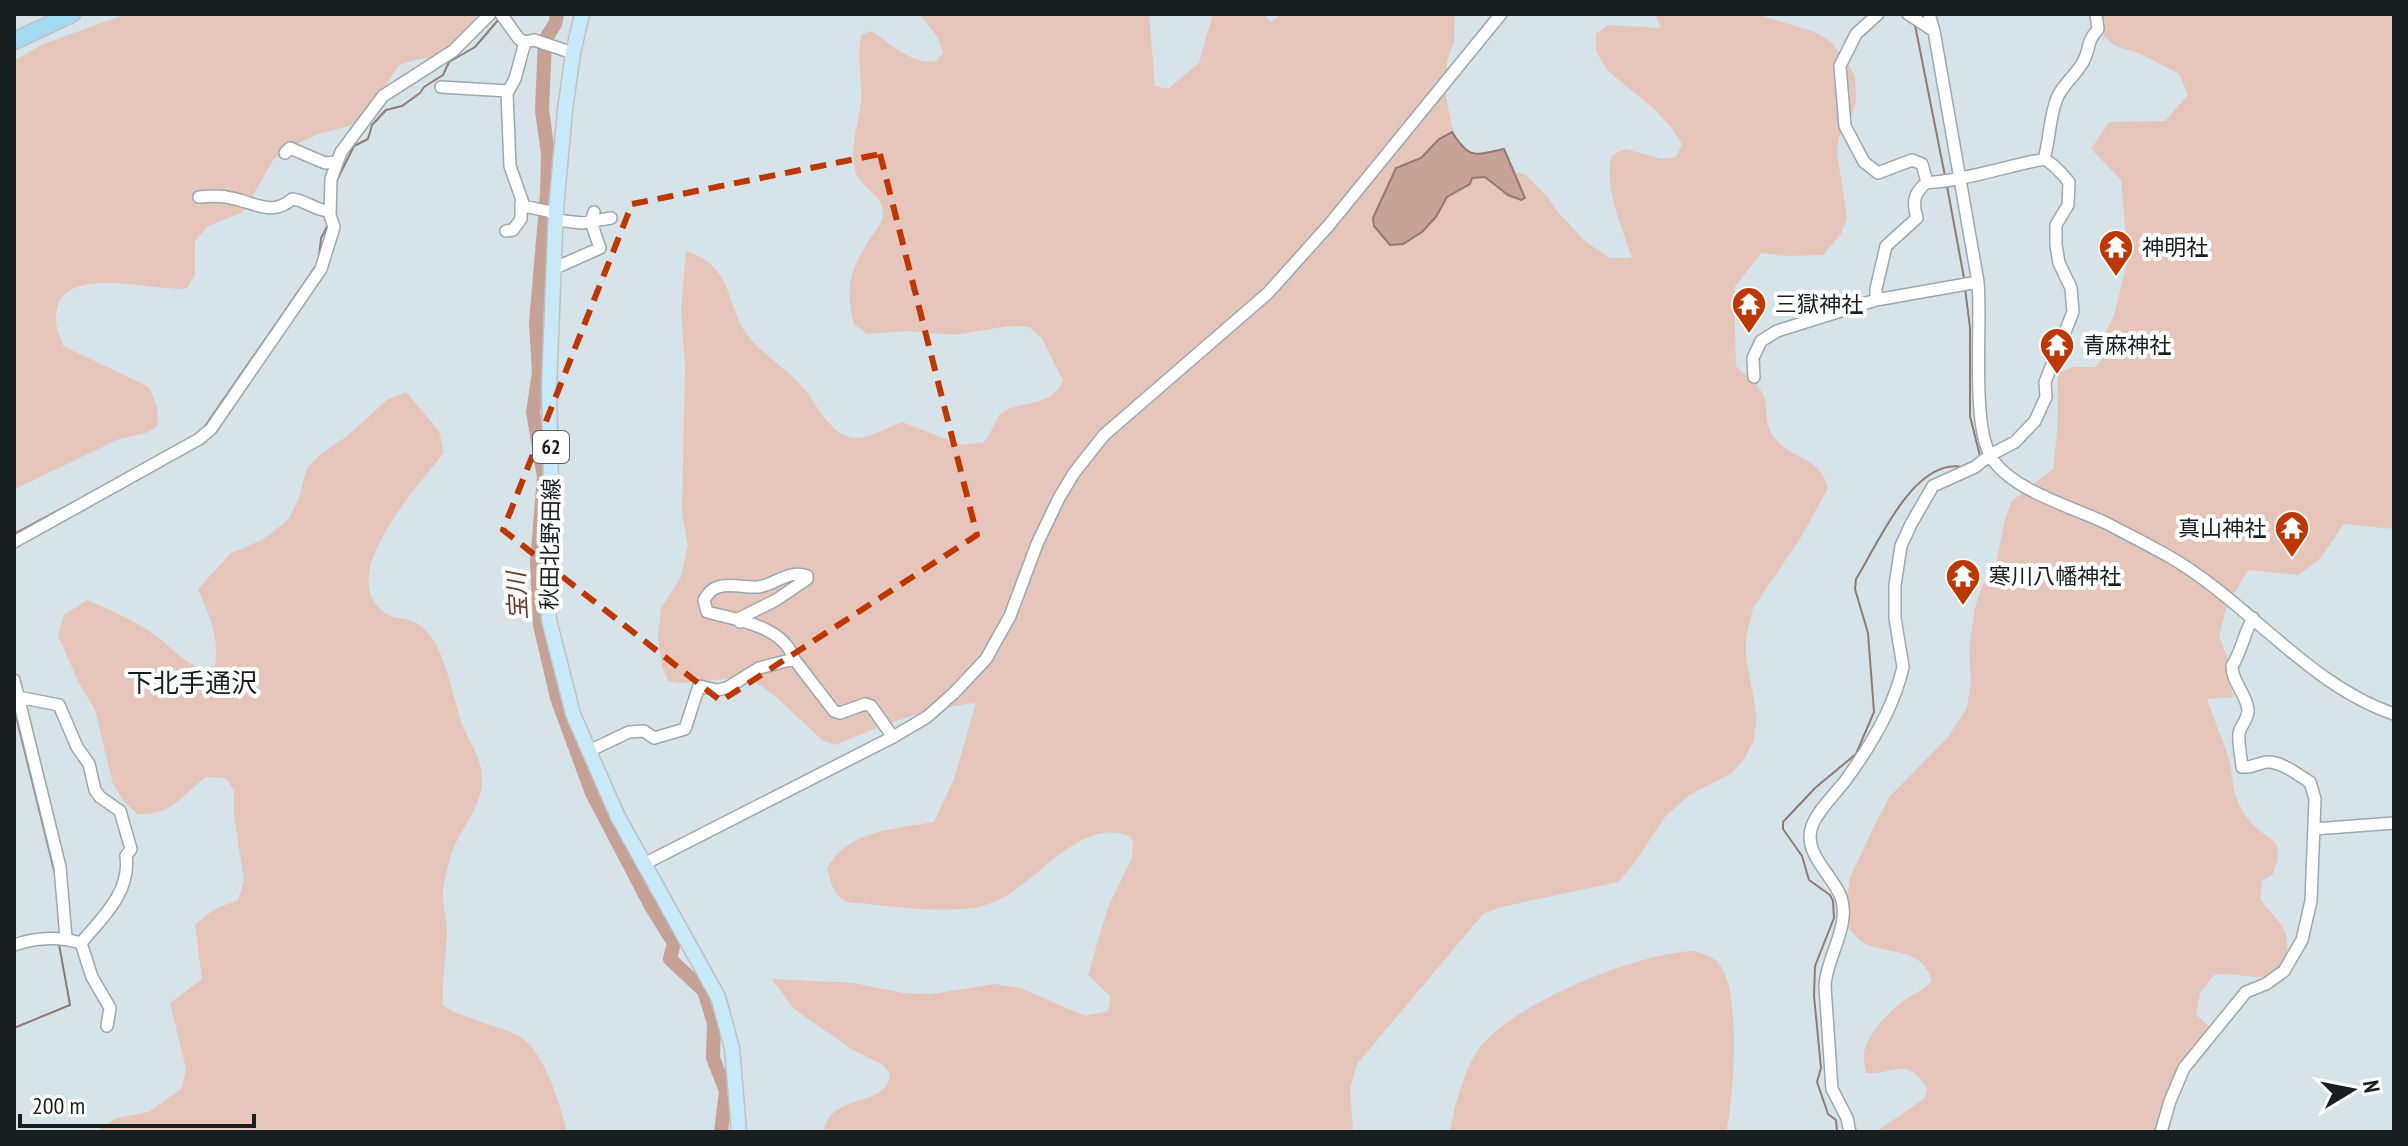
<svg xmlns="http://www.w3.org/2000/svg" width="2408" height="1146" font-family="'PT Sans Narrow','Noto Sans JP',sans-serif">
<rect width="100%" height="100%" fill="#d6e3e8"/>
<path fill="#e6c5bb" d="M 126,14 L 478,14 L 446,56 L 419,59 L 399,65 L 366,117 L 349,126 L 318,134 L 288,148 L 274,159 L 243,212 L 208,226 L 195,241 L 195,275 L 187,288 C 154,294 53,258 56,321 C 56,329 61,338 63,346 L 149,387 L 157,406 L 158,426 L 146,433 L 119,439 L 15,489 L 14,61 L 41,45 Z
M 920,14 L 1149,14 L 1155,86 L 1168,89 L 1199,63 L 1213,14 L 1263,14 L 1270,21 L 1278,18 L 1279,14 L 1455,14 L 1454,42 L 1447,61 L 1446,96 L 1452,127 L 1459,144 L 1477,159 L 1526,175 L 1547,196 L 1556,210 L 1585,241 L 1609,258 L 1632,258 C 1622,226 1603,188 1612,155 L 1626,149 L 1661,159 L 1676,157 L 1682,144 L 1672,128 L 1653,108 L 1608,71 L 1596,52 L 1596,34 L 1608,25 L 1661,28 L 1655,14 L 1756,14 L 1815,32 L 1831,42 L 1846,61 L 1855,76 L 1856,102 L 1850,121 L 1839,137 L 1837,152 L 1847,218 L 1841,234 L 1823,255 L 1785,256 L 1761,253 L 1734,288 L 1736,366 C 1744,374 1758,384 1763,394 C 1769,408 1763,423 1774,437 C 1791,460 1820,456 1828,488 L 1800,539 L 1753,608 L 1746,638 L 1746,656 L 1757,718 L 1753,742 L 1744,759 L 1732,773 L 1689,795 L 1665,817 L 1633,865 L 1618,882 L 1501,907 L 1483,914 L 1357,1064 L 1350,1088 L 1353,1132 L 823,1132 C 832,1090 887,1110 890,1074 L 883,1065 L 853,1050 L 794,1009 L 772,979 L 853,983 L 903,993 L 932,994 L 994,984 L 1020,988 L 1085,1016 L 1108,1011 L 1111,997 L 1088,975 L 1108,907 L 1132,858 L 1133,844 L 1131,837 C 1083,814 1038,882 998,900 C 991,903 982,907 974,908 C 940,912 903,908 869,904 C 862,903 851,904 845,901 C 833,895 831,881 827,869 C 847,830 895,829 934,822 L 954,779 L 976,703 C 925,708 882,725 835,745 L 822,740 L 775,696 L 749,677 L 680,683 L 668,681 L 662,666 L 658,638 L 661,608 L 681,577 L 688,545 L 682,514 L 685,366 L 681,310 L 686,251 C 736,268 724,305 749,337 C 763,355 784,367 799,383 C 814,398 827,431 849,437 C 865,442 887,427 902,422 L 961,445 L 984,442 C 993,433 995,415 1006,410 C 1028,400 1050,407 1063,381 L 1042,338 L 1029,327 L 1009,326 L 954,335 L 907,331 L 867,334 L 854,324 C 844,286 851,269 871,237 C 876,230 882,223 883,216 C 885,193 860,190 855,170 C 849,145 859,125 861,102 C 862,78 857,59 861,35 L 871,31 C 891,43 912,66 936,61 L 943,53 L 938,38 Z
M 2100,14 L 2394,14 L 2394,529 L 2344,524 L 2319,560 L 2298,575 L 2248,570 L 2227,605 L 2219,636 L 2228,659 L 2227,679 L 2234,697 L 2207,699 C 2213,718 2221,735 2227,753 C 2236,781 2228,791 2248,819 C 2268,845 2287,833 2273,874 L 2262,881 L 2260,899 C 2267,909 2283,923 2286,935 C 2291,955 2281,976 2259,977 C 2243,977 2231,972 2214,975 L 2200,993 L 2196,1015 L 2209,1026 C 2179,1064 2166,1084 2154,1132 L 1876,1132 L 1925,1098 L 1927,1088 C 1905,1055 1895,1075 1866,1073 C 1865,1067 1863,1060 1864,1054 C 1866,1035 1891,1009 1906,999 C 1916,993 1924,990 1932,981 C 1923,949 1895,955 1868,945 C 1860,942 1854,934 1848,928 L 1846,906 L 1850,878 L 1875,824 L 1890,796 L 1948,737 L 1967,708 L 1971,681 L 1969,646 L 1975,608 L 1982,586 L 1996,564 L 2005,519 L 2012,501 L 2053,469 L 2057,433 L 2058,373 L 2073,367 L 2095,367 L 2106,355 L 2106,331 L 2114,315 L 2128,259 L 2121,180 L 2091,149 L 2109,122 L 2165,121 L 2188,95 L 2179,74 L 2141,54 L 2115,46 L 2104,36 Z
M 406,392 L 439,431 L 444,452 C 421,484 332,576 385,613 C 398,622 412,614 428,633 C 444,650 453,695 460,718 C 466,740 482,754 482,781 C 481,811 457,831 450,859 C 447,870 443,884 443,895 C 443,907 447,920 447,932 C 446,956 442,980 443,1005 C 457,1016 471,1017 487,1024 C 498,1028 513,1032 522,1038 C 546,1056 560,1104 567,1132 L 96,1132 L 117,1118 L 149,1112 L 182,1088 L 186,1069 L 170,1003 L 202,979 L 195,924 L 215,909 L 238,900 L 244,881 L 234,815 L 234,791 L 226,778 L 206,777 C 181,796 171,816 137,814 L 123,800 L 113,784 L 95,710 L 79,683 L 58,636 L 64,615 L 87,600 C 111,610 133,620 155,635 C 174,649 183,663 207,671 L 215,666 C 220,637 209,615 198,589 L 231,553 L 262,540 L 288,520 L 299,498 L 307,468 L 322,453 L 346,437 L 387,400 Z
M 1693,951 C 1703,954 1714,956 1720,965 C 1741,994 1734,1098 1726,1132 L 1450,1132 C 1453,1110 1465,1068 1478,1050 C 1510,1004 1637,953 1693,951 Z"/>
<path fill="#c6a196" stroke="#927a73" stroke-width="2" d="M 1452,132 C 1470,160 1474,155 1504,149 L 1525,198 L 1521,200 L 1508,195 L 1485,177 L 1472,178 L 1470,184 L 1447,197 L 1436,217 L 1422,232 L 1403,244 L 1390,245 L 1374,226 L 1373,218 L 1396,168 L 1421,158 L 1439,139 Z"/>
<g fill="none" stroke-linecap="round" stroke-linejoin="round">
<path stroke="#927a73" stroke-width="2" d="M 1915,25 L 1945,176
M 336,182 L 354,146 L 368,139 L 372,125 L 386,110 L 402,106 L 420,93 L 424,87 L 443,75 L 449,62 L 475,47 L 499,19
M 1947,186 L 1964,278
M 335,213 L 336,200
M 319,257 L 321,238 L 328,225
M 1965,288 L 1970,328 L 1970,416 L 1980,456
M 203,429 L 318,263
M 14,534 L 80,499
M 14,708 L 55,874
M 14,1028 L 70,1005 L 59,944
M 1837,1132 L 1836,1120 L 1828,1114 L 1817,1082 L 1821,1068 L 1814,996 L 1815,966 L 1834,918 L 1833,901 L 1830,895 L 1809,880 L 1802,856 L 1783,829 L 1783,822 L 1815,788 L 1856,754 L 1874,712 L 1868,633 L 1855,589 L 1856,579 C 1877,546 1913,458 1962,467"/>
<path stroke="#c6a196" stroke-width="14" d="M 557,14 L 555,24 L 545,40 L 542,110 L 548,154 L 547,194 L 536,323 L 539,372 L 533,412 L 544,477 L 537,562 L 540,625 L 557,698 L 592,793 L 651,906 L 674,943 L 670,959 L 704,991 L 714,1023 L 713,1058 L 726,1091 L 721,1132"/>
<g stroke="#9ba8ad" stroke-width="14">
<path id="minor" d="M 501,14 L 519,39 L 525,42 L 515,79 L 507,93 L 510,166 L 524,206 L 556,213
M 1908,14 L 1934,31
M 1929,14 L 1934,31 L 1978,282 C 1982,325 1971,423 1991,457 C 2011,490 2072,507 2106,523 C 2127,534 2149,545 2170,557 C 2248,602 2308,685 2394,714
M 525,42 L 534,40 L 573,53
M 441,87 L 508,91
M 285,153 L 290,148 L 325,163 L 337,162
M 2044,159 C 2050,139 2049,118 2057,98 C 2063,84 2076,75 2083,62 C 2091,48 2085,44 2098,29 L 2096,14
M 199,197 C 210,196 220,195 231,198 C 253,202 273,217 292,199 C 306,200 315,211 330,211
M 556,220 L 582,223 L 611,218
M 506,231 L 513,230 L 521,219 L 521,203
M 553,269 L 600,248 L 591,222 L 594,212
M 1876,300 L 1876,289 L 1886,246 L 1917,218 C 1912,201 1914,193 1927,182 L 1922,164 L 1912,160 L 1878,173 L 1864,162 L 1845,126 L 1840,66 L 1856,34 L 1878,14
M 1754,377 L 1753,358 L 1761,341 L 1777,331 L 1876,300 L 1978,282
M 14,542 L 199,439 L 211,429 L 321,269 L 334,227 L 330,215 L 331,179 L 341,152 L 383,96 L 453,51 L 490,14
M 740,622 L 740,618 L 776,600 L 807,579 L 807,576 C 789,569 775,585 758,587 C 744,588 731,583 718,587 C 711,589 708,594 704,600 L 707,612 C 738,620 783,626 794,659
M 14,680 L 60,867 L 66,938
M 18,697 L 59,705 L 77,747 L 89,764 L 95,790 L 100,797 L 120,811 L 131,849 L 126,856 C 131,892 102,918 81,943
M 589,751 L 629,732 L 644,731 L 654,738 L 685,729 L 699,686 L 717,690 L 727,688 L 759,668 L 794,659 L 834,711 L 840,713 L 865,704 L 871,706 L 893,737
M 2314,829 L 2394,823
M 644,864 L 893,737 L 927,717 L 954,693 L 986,659 L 1010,616 L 1037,544 L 1059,498 L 1074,473 L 1104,435 L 1268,293 L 1329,225 L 1501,14
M 14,945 C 37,937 58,936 81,943 L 92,977 L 110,1008 L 107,1026
M 1850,1132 L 1847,1118 L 1832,1089 L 1825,986 C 1826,958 1851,926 1841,897 C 1832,874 1802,853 1812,826 C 1818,810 1835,794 1845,781 C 1870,747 1894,708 1903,667 L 1895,618 L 1895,585 L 1901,546 L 1911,524 L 1933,486 L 1975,467 L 1990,455 L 2015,442 L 2035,421 L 2046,397 L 2045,382 L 2073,312 L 2071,288 L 2059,263 L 2056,245 L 2056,225 L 2068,205 L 2069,182 C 2063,175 2055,165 2046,160 C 2038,157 1951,185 1927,182
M 2161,1132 L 2170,1101 L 2184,1068 L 2246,992 L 2266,984 L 2284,971 L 2302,940 L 2311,901 L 2315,799 L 2310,782 C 2298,775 2281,761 2267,762 C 2258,763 2252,768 2242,767 C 2241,757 2238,743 2239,733 C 2241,724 2249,719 2248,709 C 2245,692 2232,682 2232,666 C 2241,653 2244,633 2253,618"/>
</g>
<g stroke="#bfc0c1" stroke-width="17">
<path id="major" d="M 582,14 L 573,53 L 565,110 L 556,209 L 549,386 L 551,484 L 547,593 L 549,620 L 573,714 L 589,751 L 618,817 L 718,997 L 732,1048 L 739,1132"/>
</g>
<g stroke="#bfc0c1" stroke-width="19">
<path id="highway" d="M 14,41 L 72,14"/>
</g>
<use href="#minor" stroke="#fff" stroke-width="11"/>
<use href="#major" stroke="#c8e9f7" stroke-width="14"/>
<use href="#highway" stroke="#a4dbf1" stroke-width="16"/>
</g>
<path fill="none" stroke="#bf3700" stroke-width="6" stroke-dasharray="16 10" stroke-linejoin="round" d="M 880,154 L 977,535 L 721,701 L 503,530 L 632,204 Z"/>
<defs>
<g id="temple-pin" transform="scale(1.8)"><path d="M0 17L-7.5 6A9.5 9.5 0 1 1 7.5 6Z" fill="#bf3700" stroke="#fff"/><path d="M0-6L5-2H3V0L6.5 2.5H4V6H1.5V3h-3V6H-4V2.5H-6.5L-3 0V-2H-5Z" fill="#fff"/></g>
</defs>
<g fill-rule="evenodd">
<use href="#temple-pin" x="2116" y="247"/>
<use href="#temple-pin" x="1749" y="304"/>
<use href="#temple-pin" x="2057" y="345"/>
<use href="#temple-pin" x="2292" y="528"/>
<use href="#temple-pin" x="1963" y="576"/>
</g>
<g text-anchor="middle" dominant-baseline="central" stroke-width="8" stroke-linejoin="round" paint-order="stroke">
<rect fill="#fff" stroke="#5e6263" stroke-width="2" x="533" y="431" width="36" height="32" rx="6"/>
<g font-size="20" font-weight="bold" fill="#191e20">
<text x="551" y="447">62</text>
</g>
<g font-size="22" fill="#191e20" stroke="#fff" text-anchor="start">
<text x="2142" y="247">神明社</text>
<text x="1775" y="304">三獄神社</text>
<text x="2083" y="345">青麻神社</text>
<text x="2266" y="528" text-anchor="end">真山神社</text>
<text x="1989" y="576">寒川八幡神社</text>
</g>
<g font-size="22" fill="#191e20" stroke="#fff">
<text transform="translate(550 544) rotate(-89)">秋田北野田線</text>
</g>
<g font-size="24" font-style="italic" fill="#6a3728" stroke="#fff">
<text transform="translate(517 596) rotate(-93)">宝川</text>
</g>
<g font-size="26" fill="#191e20" stroke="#fff">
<text x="192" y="682">下北手通沢</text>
</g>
</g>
<rect width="2408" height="1146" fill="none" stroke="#191e20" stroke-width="32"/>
<g transform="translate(2352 1090) rotate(80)" stroke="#ffffff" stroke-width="6" paint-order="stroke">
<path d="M0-6L14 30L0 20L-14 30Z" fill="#191e20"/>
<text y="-12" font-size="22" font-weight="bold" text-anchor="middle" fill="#191e20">N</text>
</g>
<path d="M20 1114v12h234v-12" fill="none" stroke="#191e20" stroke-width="4"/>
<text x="32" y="1114" font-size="24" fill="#191e20" stroke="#ffffff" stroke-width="6" paint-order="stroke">200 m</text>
</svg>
